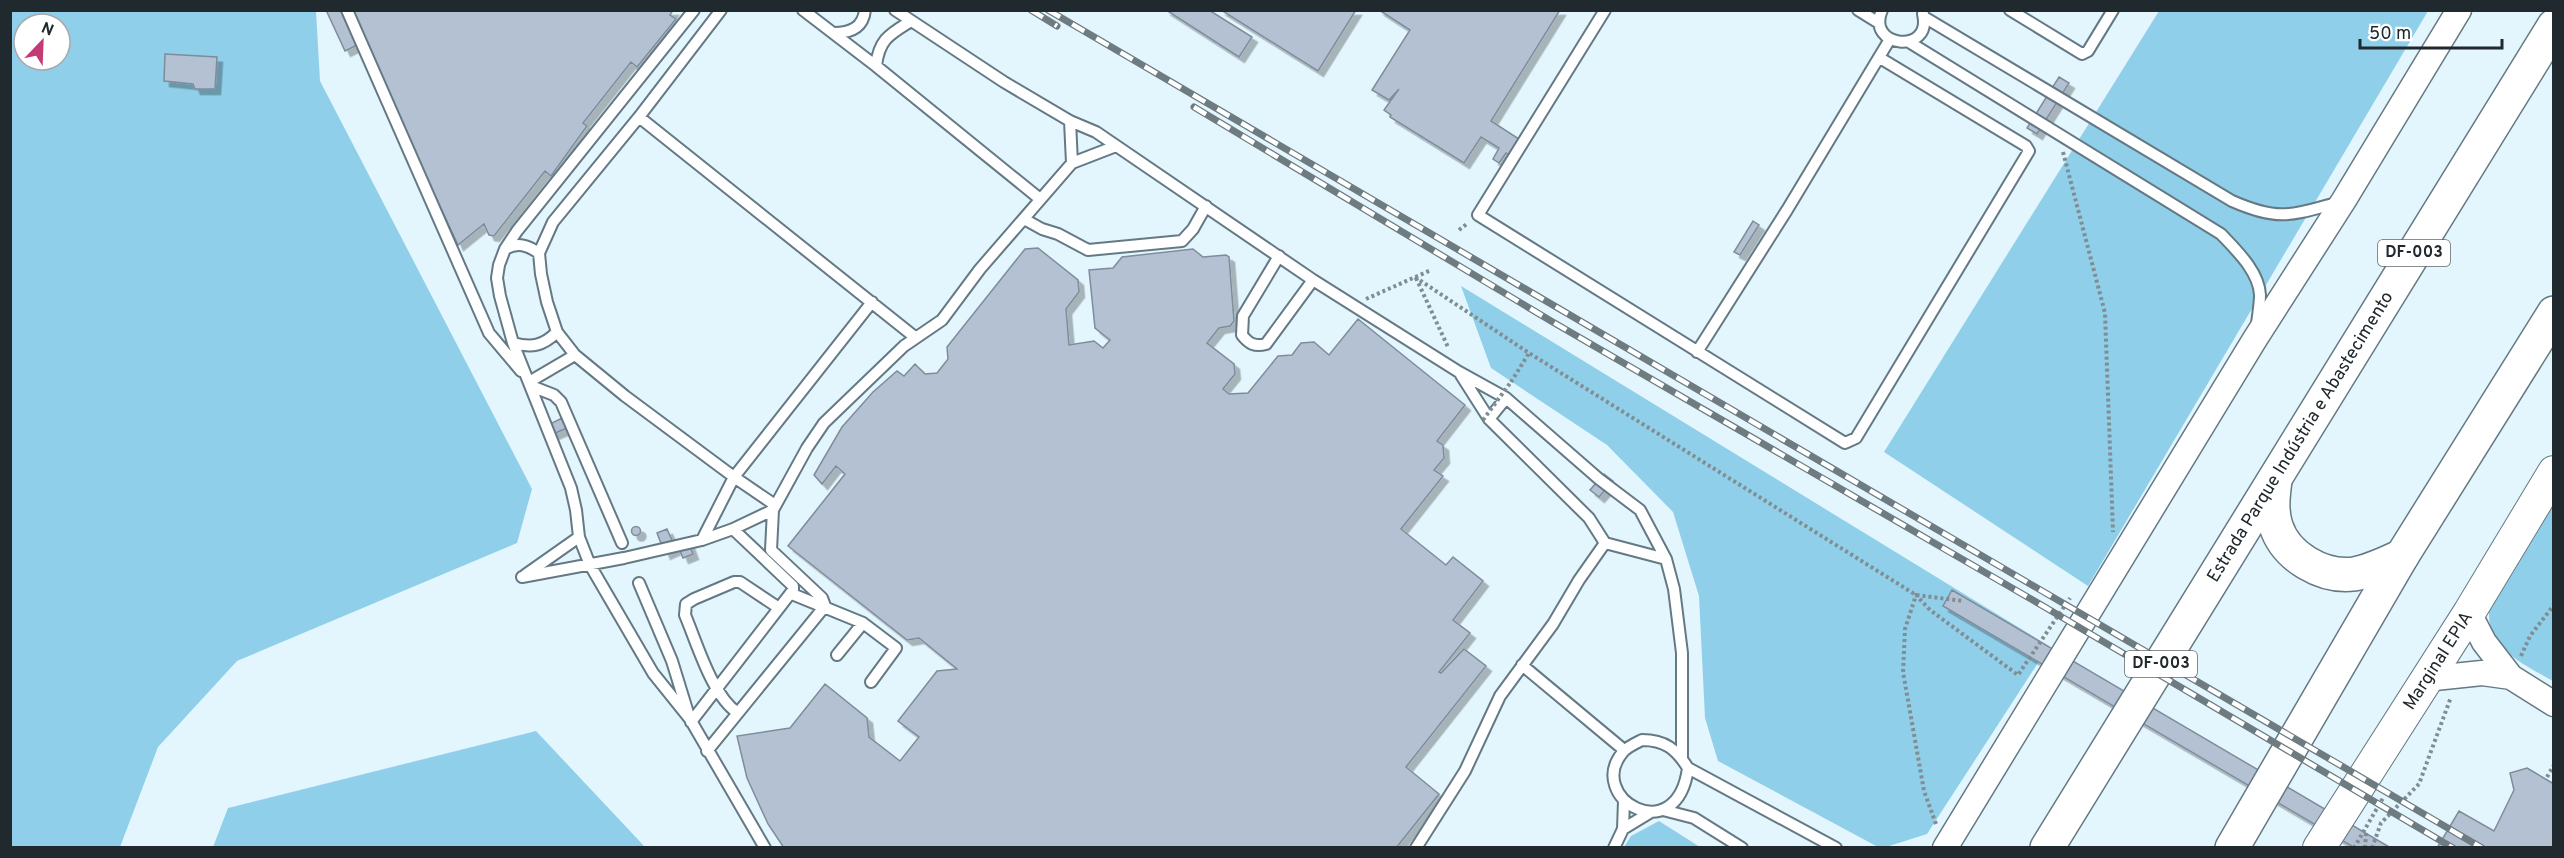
<svg xmlns="http://www.w3.org/2000/svg" width="2564" height="858" font-family="Overpass,sans-serif">
<defs>
<filter id="shadow"><feDropShadow dx="5.5" dy="5.5" stdDeviation="0" flood-color="#0004"/></filter>
</defs>
<rect width="100%" height="100%" fill="#e3f6fe"/>
<path fill="#90cfe9" fill-rule="evenodd" d="M 10,11 L 316,11 L 320,81 L 532,489 L 517,543 L 237,661 L 158,747 L 120,847 L 11,847 ZM 24,24 L 60,24 L 60,60 L 24,60 Z
M 2159,11 L 2428,11 L 2088,586 L 1884,452 Z
M 1461,286 L 2049,646 L 1927,834 L 1886,847 L 1878,847 L 1718,761 L 1705,718 L 1699,596 L 1673,512 L 1607,445 L 1491,368 Z
M 2553,499 L 2553,681 C 2522,663 2482,647 2490,604 Z
M 536,731 L 645,847 L 213,847 L 228,808 Z
M 1659,821 L 1700,847 L 1624,847 L 1631,836 Z"/>
<path fill="#b3c1d2" stroke="#7f8c9c" stroke-width="1.5" filter="url(#shadow)" d="M 326,10 L 673,10 L 670,15 L 676,19 L 637,67 L 631,62 L 583,123 L 587,126 L 551,176 L 545,171 L 494,236 L 489,235 L 484,224 L 458,245 L 363,42 L 345,51 Z
M 1166,10 L 1209,10 L 1252,37 L 1239,57 Z
M 1221,10 L 1356,10 L 1318,71 Z
M 1379,10 L 1560,10 L 1491,121 L 1519,139 L 1509,155 L 1506,153 L 1499,163 L 1493,159 L 1499,148 L 1481,137 L 1464,163 L 1390,117 L 1391,115 L 1384,110 L 1399,89 L 1389,100 L 1372,90 L 1410,30 Z
M 165,54 L 217,57 L 215,89 L 195,89 L 193,84 L 164,81 Z
M 2059,77 L 2069,83 L 2037,134 L 2027,128 Z
M 1753,221 L 1759,225 L 1740,255 L 1734,252 Z
M 1038,248 L 1078,280 L 1079,292 L 1066,309 L 1069,345 L 1094,341 L 1103,348 L 1110,340 L 1095,328 L 1089,270 L 1113,268 L 1122,257 L 1193,249 L 1203,257 L 1226,255 L 1229,257 L 1234,321 L 1230,326 L 1219,328 L 1207,343 L 1234,364 L 1235,374 L 1223,389 L 1229,394 L 1248,393 L 1278,356 L 1292,355 L 1301,343 L 1314,342 L 1329,355 L 1358,319 L 1465,405 L 1437,441 L 1443,445 L 1444,458 L 1434,470 L 1443,476 L 1401,529 L 1446,565 L 1453,557 L 1483,581 L 1453,620 L 1470,633 L 1439,672 L 1441,673 L 1464,649 L 1486,666 L 1406,767 L 1439,794 L 1396,848 L 784,848 L 768,824 L 747,778 L 737,736 L 790,728 L 825,684 L 867,718 L 869,737 L 900,761 L 919,737 L 898,721 L 937,671 L 957,669 L 919,638 L 907,640 L 788,546 L 845,474 L 836,466 L 822,484 L 814,475 L 842,427 L 873,392 L 897,371 L 904,376 L 915,364 L 925,374 L 937,373 L 948,359 L 947,347 L 1025,249 Z
M 562,418 L 567,428 L 546,437 L 542,428 Z
M 1604,474 L 1613,481 L 1599,497 L 1590,490 Z
M631.5 531a4.5 4.5 0 1 1 9 0a4.5 4.5 0 1 1-9 0Z
M 667,529 L 676,549 L 665,554 L 657,533 Z
M 689,543 L 693,554 L 683,558 L 679,548 Z
M 1952,590 L 2391,848 L 2355,848 L 1943,606 Z
M 2527,768 L 2554,784 L 2554,848 L 2437,848 L 2459,811 L 2494,831 L 2514,790 L 2510,773 Z"/>
<g fill="none" stroke-linecap="round" stroke-linejoin="round">
<g stroke="#647983" stroke-width="14">
<path id="service" d="M 347,10 L 489,333 L 521,371
M 694,10 L 517,231 L 505,249 L 499,265 L 497,278 L 500,296 L 513,343 L 571,488 L 576,510 L 579,537 L 590,565 L 653,673 L 690,719 L 765,848
M 721,10 L 639,117 L 553,222 L 539,253 L 541,274 L 547,302 L 557,332 L 575,355 L 625,396 L 734,477 L 775,505
M 803,10 L 876,66 L 1040,199
M 895,10 L 1004,82 L 1070,121 L 1096,132 L 1313,280 L 1459,372 L 1506,398 L 1599,479 L 1640,510 L 1666,559 L 1674,589 L 1682,653 L 1682,759
M 1605,10 L 1478,215 L 1845,443 L 1856,438 L 2029,151 L 2026,146 L 1880,58
M 1858,10 L 1879,23
M 1882,10 C 1865,48 1933,55 1923,14
M 2010,10 L 2082,54 L 2088,51 L 2113,10
M 1924,17 L 2232,201 C 2280,222 2292,215 2340,202
M 834,33 C 850,33 863,28 865,10
M 1909,42 L 2221,234 C 2235,249 2259,271 2260,295 C 2260,304 2258,314 2257,324
M 876,66 C 879,39 890,34 911,21
M 639,117 L 916,338
M 1070,121 L 1072,163
M 1024,219 L 1042,229 L 1058,234 L 1088,250 L 1182,241 L 1193,229 L 1206,206
M 505,249 C 518,242 527,245 539,253
M 1279,256 L 1243,316 L 1242,335 C 1249,344 1255,347 1266,344 L 1313,280
M 513,343 C 532,348 543,346 557,332
M 1697,352 L 1787,210 L 1890,39
M 1461,375 L 1489,419 L 1589,518 L 1605,543 L 1666,559
M 529,382 L 575,355
M 531,386 L 554,395 L 561,402 L 622,543
M 1489,419 L 1506,398
M 773,510 L 771,550 L 822,598 L 825,606
M 702,540 L 734,477 L 872,302
M 525,575 L 579,537
M 522,577 L 624,558 L 702,540 L 733,529 L 773,510 L 807,448 L 824,423 L 904,346 L 942,320 L 980,269 L 1072,163 L 1116,146
M 639,583 L 672,661 L 688,713
M 792,594 L 863,623 L 896,648 L 871,682
M 837,655 L 863,623
M 1522,665 L 1624,750
M 738,713 C 712,696 697,643 685,615 L 686,604 L 694,599 L 734,582 L 740,582 L 779,608
M 691,722 L 793,590 L 793,586 L 733,529
M 1642,740 C 1665,740 1676,749 1688,768 C 1677,851 1584,798 1623,752 C 1627,747 1636,743 1642,740 Z
M 707,751 L 825,606
M 1688,768 L 1836,848
M 1663,810 L 1694,818 L 1742,848
M 1623,829 L 1651,812
M 1416,848 L 1465,771 L 1500,696 L 1553,624 L 1579,580 L 1605,543
M 1614,848 L 1623,829 L 1624,801"/>
</g>
<g stroke="#647983" stroke-width="27">
<path id="tertiary" d="M 2469,613 L 2484,642 L 2511,677 L 2554,704
M 2425,679 L 2482,673 L 2511,677
M 1945,848 L 2255,339 L 2344,200 L 2459,10"/>
</g>
<g stroke="#647983" stroke-width="34">
<g id="primary">
<path id="s1" d="M 2319,848 L 2469,613 L 2554,472"/>
</g>
</g>
<g stroke="#647983" stroke-width="36">
<g id="trunk">
<path d="M 2275,480 C 2273,496 2271,510 2276,526 C 2286,557 2323,578 2354,574 C 2371,571 2387,563 2402,556"/>
<path id="s2" d="M 2047,848 L 2554,26"/>
<path d="M 2232,848 L 2402,556 L 2554,313"/>
</g>
</g>
<path stroke="#808d93" stroke-width="4" stroke-dasharray="3 3" stroke-linecap="butt" d="M 2063,152 L 2105,313 L 2113,532
M 1459,230 L 1468,223
M 1415,277 L 1529,353 L 1916,595 L 1963,601
M 1416,278 L 1448,347
M 1366,299 L 1431,270
M 1511,382 L 1529,353
M 2521,656 L 2530,636 L 2554,605
M 2547,777 L 2554,765
M 1936,824 L 1924,791 L 1903,672 L 1905,629 L 1916,595 L 1930,610 L 2018,675 L 2070,598
M 2354,848 L 2383,798
M 2365,848 L 2366,833
M 2372,848 L 2381,823 L 2419,784 L 2451,697"/>
<use href="#service" stroke="#fff" stroke-width="10"/>
<use href="#tertiary" stroke="#fff" stroke-width="24"/>
<use href="#primary" stroke="#fff" stroke-width="32"/>
<use href="#trunk" stroke="#fff" stroke-width="33"/>
<g stroke="#6e7c81" stroke-width="7">
<path id="rail" d="M 1031,10 L 1057,26
M 1048,10 L 2482,848
M 1194,107 L 1551,321 L 2043,606 L 2453,848"/>
</g>
<use href="#rail" stroke="#fff" stroke-width="4.5" stroke-dasharray="14" stroke-linecap="butt"/>
<path stroke="#808d93" stroke-width="4" stroke-dasharray="3 3" stroke-linecap="butt" d="M 1483,420 L 1511,382"/>
</g>
<g text-anchor="middle" dominant-baseline="central" stroke-width="4.5" stroke-linejoin="round" paint-order="stroke">
<g fill="#fff" stroke="#63696c" stroke-width="1.5">
<rect x="2378" y="240" width="72" height="26" rx="4.5"/>
<rect x="2125" y="651" width="72" height="26" rx="4.5"/>
</g>
<g font-size="16" font-weight="bold" fill="#20292d">
<text x="2414" y="253">DF-003</text>
<text x="2161" y="664">DF-003</text>
</g>
<g font-size="18" fill="#20292d" stroke="#fff">
<text stroke="none"><textPath href="#s2" startOffset="483">Estrada Parque Indústria e Abastecimento</textPath></text>
<text stroke="none"><textPath href="#s1" startOffset="222">Marginal EPIA</textPath></text>
</g>
</g>
<rect width="2564" height="858" fill="none" stroke="#20292d" stroke-width="24"/>
<g transform="translate(42 42) rotate(23)"><circle r="28" fill="#ffffff" stroke="#a6a9ab" stroke-width="1.5"/>
<path d="M0-4.5L10 22L0 15L-10 22Z" fill="#c43a75"/>
<text y="-9" font-size="16" font-weight="bold" text-anchor="middle" fill="#20292d">N</text>
</g>
<path d="M2360 39v9h142v-9" fill="none" stroke="#20292d" stroke-width="3"/>
<text x="2369" y="39" font-size="18" fill="#20292d" stroke="#ffffff" stroke-width="4.5" paint-order="stroke">50 m</text>
</svg>
